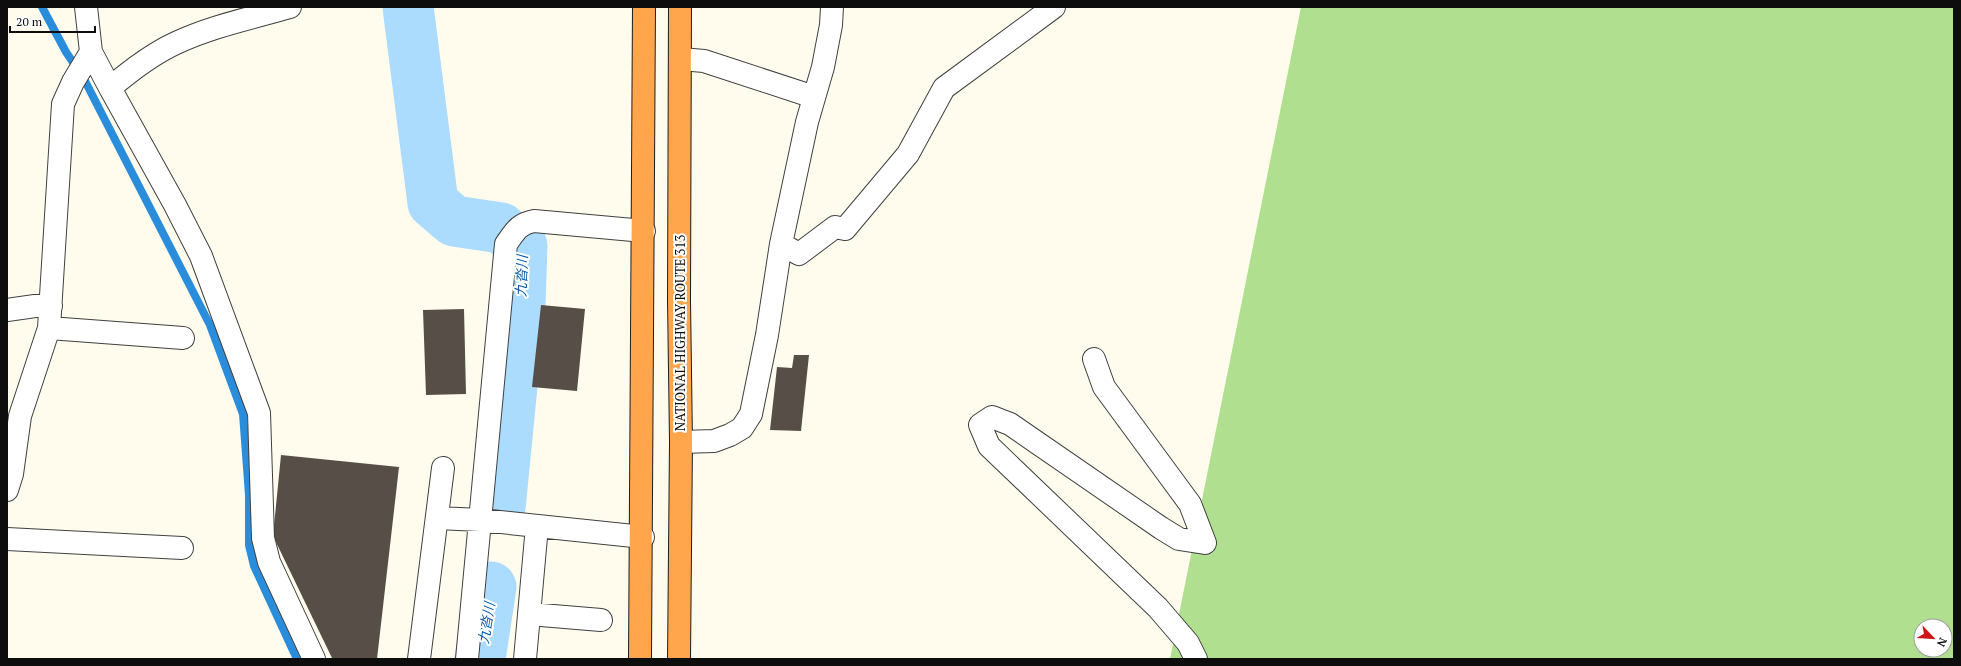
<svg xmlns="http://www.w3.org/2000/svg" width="1961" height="666" font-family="'PT Serif','Noto Sans JP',serif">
<rect width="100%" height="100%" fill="#fffced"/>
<path fill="#b0e08f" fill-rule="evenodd" d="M 1301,7 L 1954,7 L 1954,659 L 1170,659 ZM 1921,626 L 1945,626 L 1945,650 L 1921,650 Z"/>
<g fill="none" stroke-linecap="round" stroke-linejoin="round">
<path stroke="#2a8ddc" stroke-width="8" d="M 42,7 L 66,52 L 84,79 L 210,325 L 243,414 L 249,495 L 249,545 L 254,566 L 297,659"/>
<path stroke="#abdbfd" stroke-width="51" d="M 408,7 L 433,203 L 454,221 L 501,228 L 522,246 L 520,305 L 500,508
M 480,659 L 491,587"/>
</g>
<path fill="#574e48" d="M 541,305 L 585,309 L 577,391 L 532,387 Z
M 464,309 L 466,394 L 426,395 L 423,310 Z
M 794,355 L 809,355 L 801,431 L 770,430 L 777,367 L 792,368 Z
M 281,455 L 399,467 L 377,659 L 332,658 L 273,536 Z"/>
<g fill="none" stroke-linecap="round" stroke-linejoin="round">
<g stroke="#404040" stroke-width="24">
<path id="minor" d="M 91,52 L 110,88 C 130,71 152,54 176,43 C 212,26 252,18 290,7
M 681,59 L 704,61 L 814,97
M 110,88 L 175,205 L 201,256 L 259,413 L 263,538 L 269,562 L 314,659
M 781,244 L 799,254 L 835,227 L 845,229 L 908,154 L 944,88 L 1054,7
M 7,310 L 35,306 L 51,306
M 49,328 L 183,338
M 1094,359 L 1104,387 L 1190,504 L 1205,543 L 1179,539 L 1161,528 L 1010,424 L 992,417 L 980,425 L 989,446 L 1158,608 L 1188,643 L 1196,659
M 681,442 L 714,441 L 730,435 L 742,428 L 751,414 L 767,335 L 781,244 L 807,122 L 823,67 L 831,25 L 832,7
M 7,490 L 12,474 L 20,416 L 49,328 L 63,104 L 73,82 L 91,52 L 86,7
M 437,518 L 481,520 L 643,537
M 7,539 L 182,548
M 529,614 L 601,620
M 419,659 L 443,468
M 467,659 L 506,244 C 515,232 518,224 534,221 L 644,231
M 525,659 L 537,526"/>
</g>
<g stroke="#1e1e1e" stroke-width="24">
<path id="highway" d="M 640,659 L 644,7
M 679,659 L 681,442 L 679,300 L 680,7"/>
</g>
<use href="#minor" stroke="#fff" stroke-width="22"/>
<use href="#highway" stroke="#ffa54b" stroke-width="22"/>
</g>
<g text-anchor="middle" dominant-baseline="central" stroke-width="4" stroke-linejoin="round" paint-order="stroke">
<g font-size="13" fill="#0d0d0d" stroke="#fff">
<text transform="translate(680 333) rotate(-90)">NATIONAL HIGHWAY ROUTE 313</text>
</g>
<g font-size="14" font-style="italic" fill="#095dac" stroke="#fff">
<text transform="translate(521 276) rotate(-88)">九沓川</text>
<text transform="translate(486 623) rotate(-81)">九沓川</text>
</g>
</g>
<rect width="1961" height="666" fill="none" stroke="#0d0d0d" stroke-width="16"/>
<g transform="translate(1933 638) rotate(115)"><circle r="19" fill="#ffffff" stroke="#9e9e9e"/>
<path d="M0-3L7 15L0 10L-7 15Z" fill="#cc1617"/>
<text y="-6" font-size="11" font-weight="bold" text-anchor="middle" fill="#0d0d0d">N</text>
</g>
<path d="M10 26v6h85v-6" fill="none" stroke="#0d0d0d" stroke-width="2"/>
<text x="16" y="26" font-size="12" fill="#0d0d0d" stroke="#ffffff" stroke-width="3" paint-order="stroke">20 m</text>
</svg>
